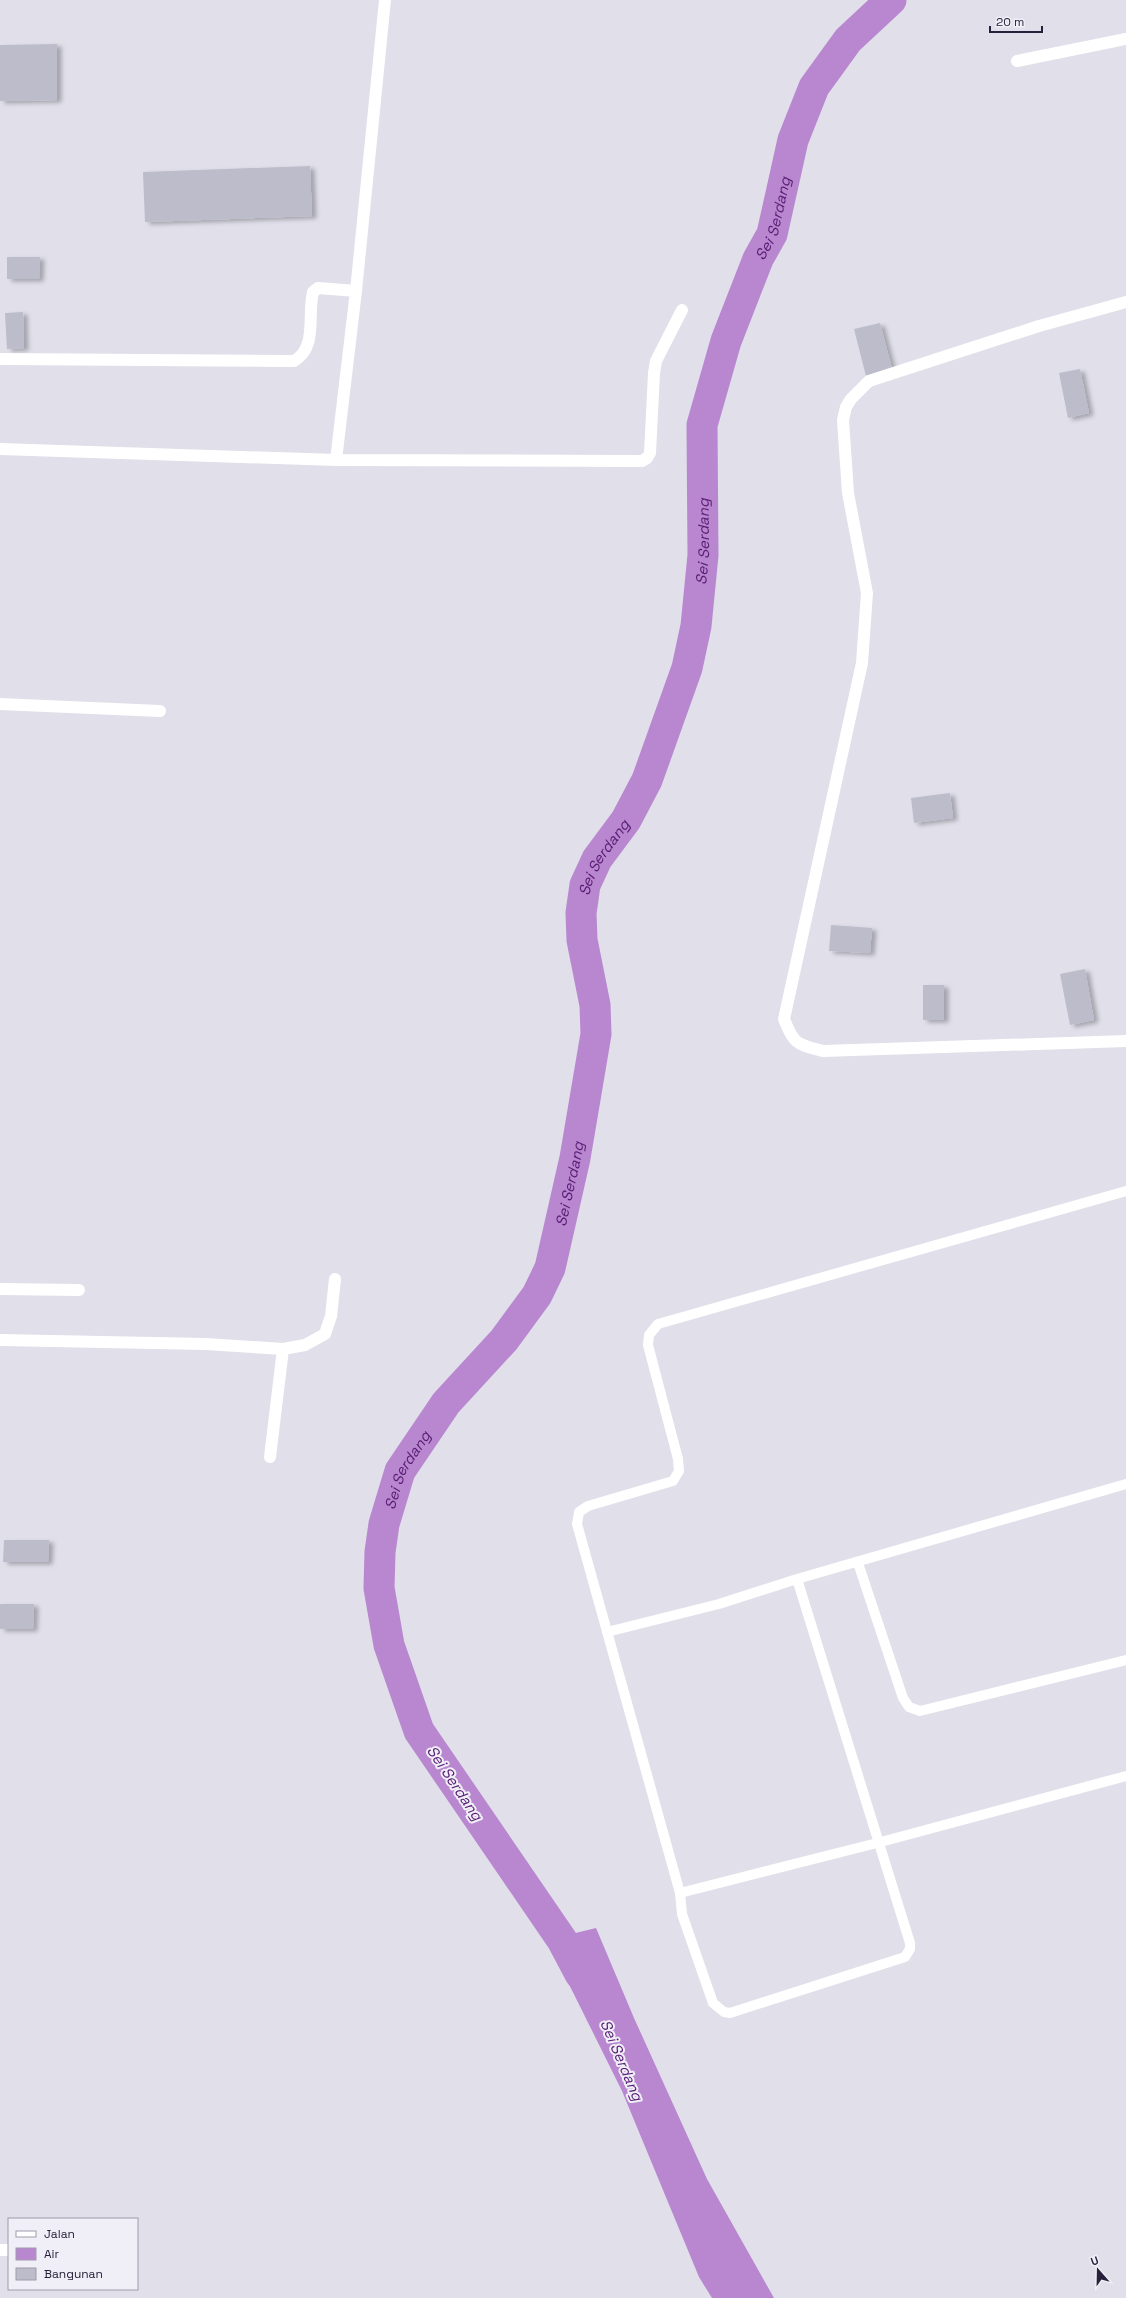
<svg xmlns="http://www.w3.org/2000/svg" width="1126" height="2298" font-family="'Space Grotesk',sans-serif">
<defs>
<filter id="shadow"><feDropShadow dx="4.5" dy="2.5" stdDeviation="2" flood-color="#0004"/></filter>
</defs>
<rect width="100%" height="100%" fill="#e0dfea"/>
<path fill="#b887cf" d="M 596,1928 L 634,2018 L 707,2179 L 774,2298 L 712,2298 L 699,2277 L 622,2091 L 547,1940 Z"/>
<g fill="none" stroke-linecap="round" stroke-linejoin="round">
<path stroke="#b887cf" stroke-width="31" id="s1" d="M 580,1974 L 562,1940 L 419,1731 L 389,1645 L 379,1588 L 380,1552 L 384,1524 L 400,1471 L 446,1403 L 504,1340 L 537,1295 L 550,1268 L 575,1158 L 596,1034 L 595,1005 L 582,940 L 581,913 L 585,885 L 597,859 L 626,820 L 647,780 L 687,668 L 696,626 L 703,555 L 702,425 L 726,341 L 758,259 L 772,234 L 793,140 L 814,87 L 848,40 L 891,0"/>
</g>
<path fill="#bcbccb" filter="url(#shadow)" d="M 57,44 L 57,100 L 0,101 L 0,45 Z
M 310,166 L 312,216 L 145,222 L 143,172 Z
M 7,257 L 40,257 L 39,279 L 7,279 Z
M 23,312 L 24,348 L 7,349 L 5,313 Z
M 880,323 L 892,369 L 866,376 L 854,329 Z
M 1080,369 L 1089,413 L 1068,418 L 1059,373 Z
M 950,793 L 953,818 L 914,823 L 911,798 Z
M 831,925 L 872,928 L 870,953 L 829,951 Z
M 1085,969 L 1094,1020 L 1070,1025 L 1060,974 Z
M 923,985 L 944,985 L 944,1020 L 923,1020 Z
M 4,1540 L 49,1540 L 48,1562 L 3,1562 Z
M 0,1604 L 34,1604 L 33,1629 L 0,1629 Z"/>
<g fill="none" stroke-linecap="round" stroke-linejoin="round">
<path stroke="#fff" stroke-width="10" d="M 858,1563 L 903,1698 L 909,1707 L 920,1711 L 1126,1660
M 797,1579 L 910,1943 L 910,1949 L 905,1957 L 730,2013 L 724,2012 L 713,2003 L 682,1914 L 680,1893 L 577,1524 L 579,1512 L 588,1506 L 673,1481 L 679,1471 L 678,1459 L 648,1345 L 649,1335 L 658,1324 L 1126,1191
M 607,1632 L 719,1604 L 797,1579 L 1126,1484
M 680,1893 L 877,1843 L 1126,1776"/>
<path stroke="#fff" stroke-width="12" d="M 1017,61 L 1126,39
M 1126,302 L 1039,326 L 869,381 L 851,399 L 846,407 L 843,420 L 848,493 L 867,593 L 862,663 L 784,1019 C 794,1045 797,1044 823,1051 L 1126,1041
M 0,359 L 294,361 C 318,347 307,316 313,292 L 318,288 L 356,291
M 0,449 L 336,460 L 642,461 L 647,458 L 650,453 L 654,373 L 656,361 L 682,310
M 336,460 L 356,291 L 385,0
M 0,704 L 160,711
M 0,1289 L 79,1290
M 0,1340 L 206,1344 L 283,1349 L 305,1345 L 325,1334 L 331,1316 L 335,1279
M 270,1457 L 283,1349
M 0,2250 L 9,2250"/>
</g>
<g text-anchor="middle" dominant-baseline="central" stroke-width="4" stroke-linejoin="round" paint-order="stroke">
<g font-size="15" font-style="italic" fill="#591c74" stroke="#f0eff7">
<text stroke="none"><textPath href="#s1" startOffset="1908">Sei Serdang</textPath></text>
<text stroke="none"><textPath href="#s1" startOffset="1572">Sei Serdang</textPath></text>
<text stroke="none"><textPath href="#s1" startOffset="1236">Sei Serdang</textPath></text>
<text stroke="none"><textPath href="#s1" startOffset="900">Sei Serdang</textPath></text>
<text stroke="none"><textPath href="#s1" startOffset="564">Sei Serdang</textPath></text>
<text transform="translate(455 1783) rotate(56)">Sei Serdang</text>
<text transform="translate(622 2060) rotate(67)">Sei Serdang</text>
</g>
</g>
<rect x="8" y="2218" width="130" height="72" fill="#f0eff7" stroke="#a09cab"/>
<rect x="16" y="2231" width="20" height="6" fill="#ffffff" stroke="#a09cab"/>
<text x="44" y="2238" font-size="12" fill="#27203a">Jalan</text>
<rect x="16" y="2248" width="20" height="12" fill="#b887cf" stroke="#a09cab"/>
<text x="44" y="2258" font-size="12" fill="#27203a">Air</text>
<rect x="16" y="2268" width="20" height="12" fill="#bcbccb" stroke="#a09cab"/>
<text x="44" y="2278" font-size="12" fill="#27203a">Bangunan</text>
<g transform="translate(1098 2270) rotate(340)" stroke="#f0eff7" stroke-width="3" paint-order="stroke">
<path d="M0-3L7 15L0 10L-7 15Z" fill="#27203a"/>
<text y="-6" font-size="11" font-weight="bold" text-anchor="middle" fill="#27203a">U</text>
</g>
<path d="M990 26v6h52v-6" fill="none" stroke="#27203a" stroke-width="2"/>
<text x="996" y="26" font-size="12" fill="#27203a" stroke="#f0eff7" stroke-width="3" paint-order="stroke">20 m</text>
</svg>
